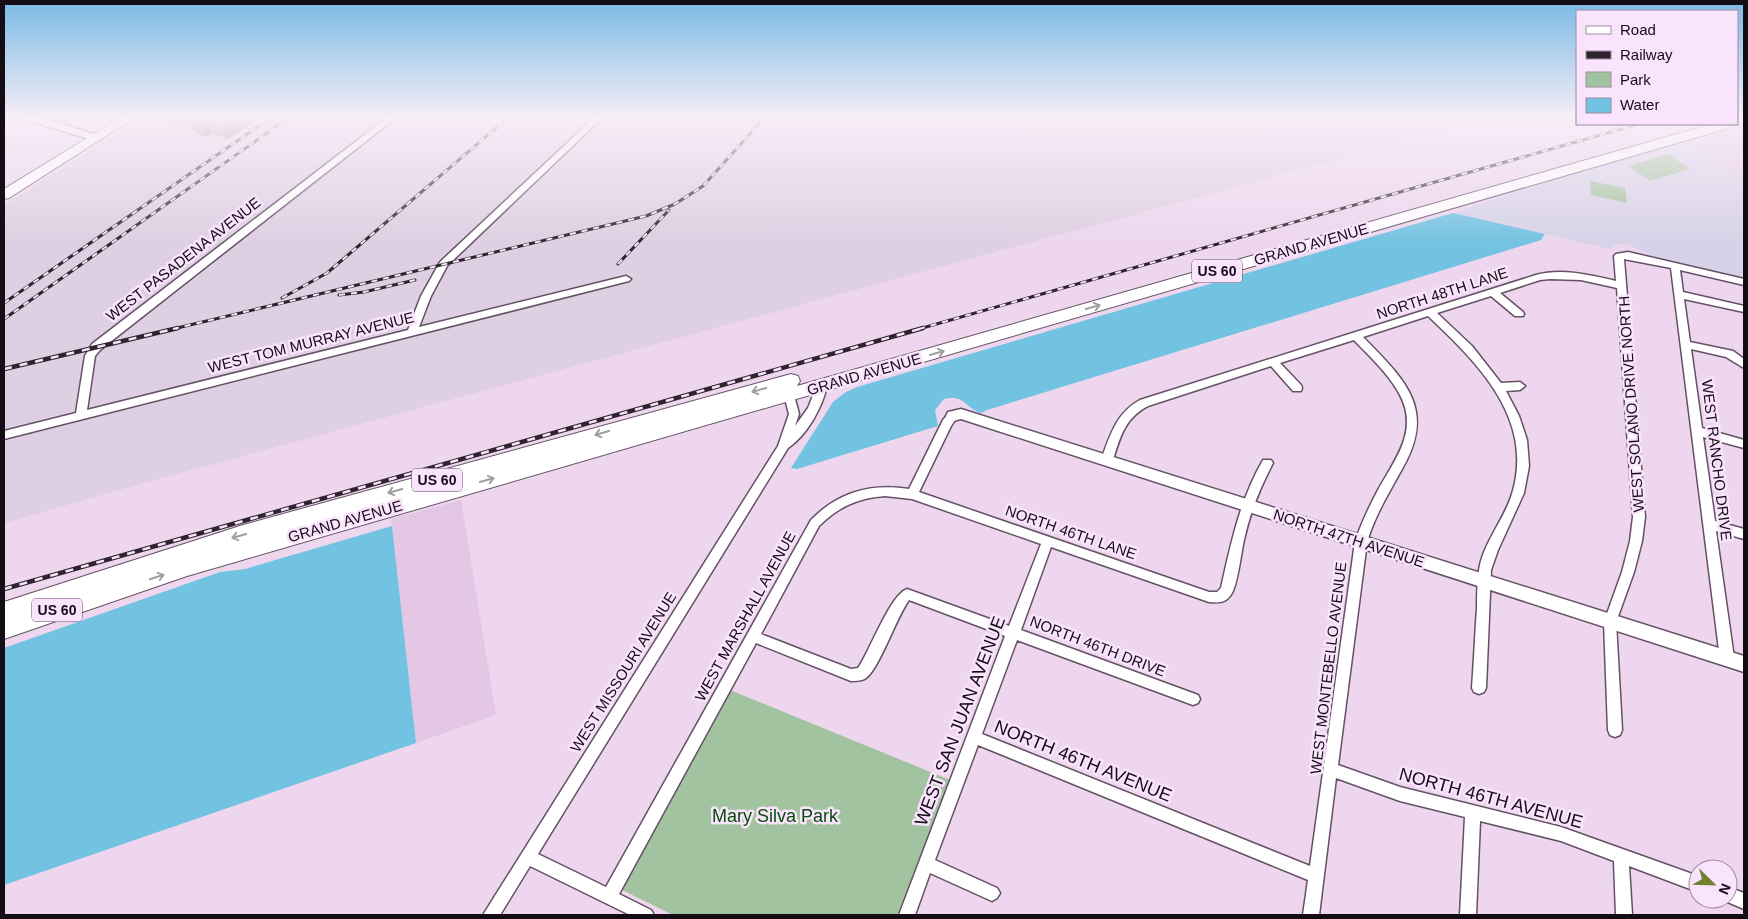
<svg xmlns="http://www.w3.org/2000/svg" width="1748" height="919" font-family="Arial,sans-serif">
<rect width="100%" height="100%" fill="#edd6ee"/>
<path fill="#e3c7e5" d="M 1744,124 L 1744,178 L 1688,142 L 1704,138 L 1714,132 Z
M 461,500 L 496,715 L 416,743 L 391,519 Z"/>
<path fill="#decfe2" d="M 146,116 L 1497,116 L 147,482 L 4,523 L 4,205 Z"/>
<path fill="#d6d2e7" d="M 1688,142 L 1744,178 L 1744,278 L 1654,257 L 1628,244 L 1616,244 L 1610,249 L 1453,213 L 1575,172 Z"/>
<path fill="#a2c39f" d="M 1668,154 L 1690,169 L 1650,181 L 1628,166 Z
M 1590,181 L 1625,188 L 1627,203 L 1591,195 Z
M 730,690 L 950,780 L 898,915 L 673,915 L 620,889 Z"/>
<path fill="#72c2e1" d="M 1453,213 L 1545,234 L 1541,240 L 987,410 L 981,413 C 965,408 965,394 944,399 L 935,410 L 938,426 L 797,469 L 791,468 L 833,402 L 846,392 L 857,387 Z
M 392,526 L 416,743 L 4,885 L 4,648 L 220,572 L 245,569 Z"/>
<g fill="none" stroke-linecap="round" stroke-linejoin="round">
<g stroke="#645165" stroke-width="3">
<path id="street" d="M 389,116 L 398,116 L 100,350 L 95,356 L 87,410 L 408,330 L 421,296 L 440,262 L 596,116 L 604,116 L 447,266 L 431,296 L 419,327 L 626,276 L 631,279 L 629,281 L 4,439 L 4,431 L 76,413 L 85,356 L 92,344 Z
M 1628,252 L 1744,279 L 1744,285 L 1680,270 L 1683,292 L 1744,306 L 1744,312 L 1684,299 L 1690,342 L 1733,351 L 1744,359 L 1744,368 L 1726,357 L 1691,349 L 1702,428 L 1744,440 L 1744,448 L 1703,437 L 1715,521 L 1744,529 L 1744,539 L 1716,531 L 1734,658 L 1732,662 L 1727,664 L 1722,662 L 1720,658 L 1671,268 L 1624,259 L 1645,517 L 1642,541 L 1634,572 L 1616,622 L 1622,730 L 1620,735 L 1615,737 L 1610,735 L 1608,730 L 1604,622 L 1622,572 L 1630,541 L 1633,517 L 1617,288 L 1581,280 L 1550,279 L 1540,280 L 1500,293 L 1523,312 L 1524,314 L 1523,316 L 1515,316 L 1491,296 L 1437,313 L 1472,346 L 1501,383 L 1520,382 L 1525,386 L 1520,390 L 1506,391 L 1519,416 L 1527,440 L 1529,466 L 1524,493 L 1498,550 L 1491,570 L 1486,688 L 1484,692 L 1479,694 L 1474,692 L 1472,688 C 1474,661 1475,635 1477,608 C 1477,596 1477,583 1479,570 C 1483,543 1504,520 1512,494 C 1535,419 1478,363 1428,316 L 1363,337 C 1405,380 1437,409 1402,469 C 1389,493 1375,515 1367,542 L 1338,765 L 1400,787 L 1561,827 L 1698,876 L 1698,892 L 1629,866 L 1632,915 L 1616,915 L 1614,861 L 1561,841 L 1480,821 L 1476,915 L 1460,915 L 1465,817 L 1400,801 L 1336,778 L 1319,915 L 1303,915 L 1308,880 L 978,745 L 935,860 L 997,888 L 1000,893 L 997,898 L 992,901 L 930,873 L 915,915 L 899,915 L 1005,636 L 909,600 C 896,618 879,669 866,678 C 862,681 855,681 851,681 L 756,643 L 619,894 L 651,910 L 654,915 L 630,915 L 530,866 L 500,915 L 483,915 L 778,446 L 789,414 L 784,395 L 785,392 L 793,392 L 794,395 L 799,414 L 795,426 L 808,408 L 818,383 L 822,382 L 827,386 C 822,408 807,435 788,448 L 538,854 L 606,887 L 811,520 C 838,492 871,483 909,489 L 943,420 L 949,413 L 953,412 L 958,416 L 951,426 L 919,492 L 1209,592 L 1217,592 L 1221,588 C 1231,543 1240,500 1263,460 L 1271,460 L 1273,463 C 1260,488 1250,512 1244,540 C 1241,553 1238,582 1232,593 C 1226,603 1220,603 1209,602 L 1051,547 L 1021,630 L 1198,695 L 1200,699 L 1198,703 L 1193,705 L 1017,640 L 982,734 L 1310,866 L 1355,542 C 1361,524 1369,507 1378,490 C 1395,459 1419,431 1400,395 C 1389,374 1370,357 1354,340 L 1280,363 L 1301,385 L 1302,388 L 1301,391 L 1293,391 L 1271,366 L 1148,406 C 1125,418 1120,437 1113,460 L 1111,463 L 1103,463 L 1101,460 C 1110,436 1116,413 1140,400 L 1536,275 C 1562,268 1590,275 1616,281 L 1614,256 L 1616,254 ZM 885,496 L 912,499 L 1041,544 L 1009,626 L 907,589 C 890,595 870,651 858,668 L 851,669 L 761,634 L 819,526 C 838,507 858,498 885,496 Z
M 1728,887 L 1744,893 L 1744,909 L 1723,900 L 1722,899 L 1728,899 Z"/>
</g>
<g stroke="#645165" stroke-width="3">
<path id="secondary" d="M 19,116 L 35,116 L 100,136 L 102,138 L 100,140 L 92,140 L 20,118 Z
M 961,409 L 1744,656 L 1744,672 L 961,419 L 953,421 L 948,420 L 946,416 L 948,412 Z"/>
</g>
<g stroke="#645165" stroke-width="2">
<path id="primary" d="M 123,116 L 137,116 L 9,198 L 4,199 L 4,189 Z"/>
</g>
<g stroke="#645165" stroke-width="2">
<path id="highway" d="M 1744,116 L 1744,123 L 1734,125 L 1732,127 L 187,576 L 4,639 L 4,602 L 243,525 L 791,374 L 798,376 L 800,381 L 797,386 L 1712,124 L 1737,124 L 1737,117 Z"/>
</g>
<use href="#street" fill="#fff" fill-rule="evenodd"/>
<use href="#secondary" fill="#fff" fill-rule="evenodd"/>
<use href="#primary" fill="#fff" fill-rule="evenodd"/>
<use href="#highway" fill="#fff" fill-rule="evenodd"/>
<g stroke="#2d242e" stroke-width="3">
<path id="rail-far1" d="M 618,264 L 669,210
M 339,295 L 364,292 L 415,280
M 282,298 L 327,273 L 510,116
M 4,303 L 273,116
M 4,319 L 291,116
M 173,329 L 646,216 L 675,204 L 703,186 L 766,116
M 919,329 L 1639,124"/>
</g>
<g stroke="#2d242e" stroke-width="4.5">
<path id="rail" d="M 4,369 L 178,328
M 4,589 L 923,328"/>
</g>
<use href="#rail-far1" stroke="#fae3fc" stroke-width="2" stroke-dasharray="6" stroke-linecap="butt"/>
<use href="#rail" stroke="#fae3fc" stroke-width="2.5" stroke-dasharray="8" stroke-linecap="butt"/>
</g>
<path fill="#ae9389" d="M 161,116 L 263,116 L 228,139 L 211,134 L 207,137 L 196,134 L 192,128 L 164,120 Z"/>
<path fill="#8d786f" d="M 238,116 L 263,116 L 228,139 L 221,127 Z
M 204,122 L 211,134 L 207,137 L 199,125 Z"/>
<path fill="#caab9f" stroke="#8d786f" d="M 183,116 L 238,116 L 221,127 L 204,122 L 199,125 L 188,121 L 192,119 Z"/>
<defs><path id="oneway-shaft" d="M-6 0H5M1.5-3L5.5 0L1.5 3" fill="none" stroke-width="1.6" stroke-linecap="round" stroke-linejoin="round" transform="scale(1.25)"/></defs>
<g stroke="#a19ea1">
<use href="#oneway-shaft" transform="translate(1093 307) rotate(-16)"/>
<use href="#oneway-shaft" transform="translate(937 353) rotate(-16)"/>
<use href="#oneway-shaft" transform="translate(759 390) rotate(164)"/>
<use href="#oneway-shaft" transform="translate(602 433) rotate(164)"/>
<use href="#oneway-shaft" transform="translate(487 480) rotate(-16)"/>
<use href="#oneway-shaft" transform="translate(395 491) rotate(164)"/>
<use href="#oneway-shaft" transform="translate(239 536) rotate(164)"/>
<use href="#oneway-shaft" transform="translate(157 577) rotate(-18)"/>
</g>
<linearGradient id="sky" x2="0" y2="1"><stop stop-color="#79bae5"/><stop offset="0.48" stop-color="#f7edf7"/><stop offset="1" stop-color="#f7edf7" stop-opacity="0"/></linearGradient>
<rect width="1748" height="244" fill="url(#sky)"/>
<g text-anchor="middle" dominant-baseline="central" stroke-width="5" stroke-linejoin="round" paint-order="stroke">
<g fill="#fae3fc" stroke="#5a4d5a" stroke-width="1">
<rect x="1192" y="259.5" width="50" height="23" rx="4"/>
<rect x="412" y="468.5" width="50" height="23" rx="4"/>
<rect x="32" y="598.5" width="50" height="23" rx="4"/>
</g>
<g font-size="14" font-weight="bold" fill="#150d15">
<text x="1217" y="271">US 60</text>
<text x="437" y="480">US 60</text>
<text x="57" y="610">US 60</text>
</g>
<g font-size="15" fill="#150d15" stroke="#fae3fc">
<text transform="translate(1311 244) rotate(-16)">GRAND AVENUE</text>
<text transform="translate(183 259) rotate(-38)">WEST PASADENA AVENUE</text>
<text transform="translate(1442 293) rotate(-18)">NORTH 48TH LANE</text>
<text transform="translate(311 342) rotate(-14)">WEST TOM MURRAY AVENUE</text>
<text transform="translate(864 374) rotate(-16)">GRAND AVENUE</text>
<text transform="translate(1631 404) rotate(-94)">WEST SOLANO DRIVE NORTH</text>
<text transform="translate(1717 460) rotate(83)">WEST RANCHO DRIVE</text>
<text transform="translate(345 521) rotate(-16)">GRAND AVENUE</text>
<text transform="translate(1071 532) rotate(19)">NORTH 46TH LANE</text>
<text transform="translate(1349 538) rotate(18)">NORTH 47TH AVENUE</text>
<text transform="translate(745 616) rotate(-61)">WEST MARSHALL AVENUE</text>
<text transform="translate(1098 646) rotate(21)">NORTH 46TH DRIVE</text>
<text transform="translate(1328 668) rotate(-83)">WEST MONTEBELLO AVENUE</text>
<text transform="translate(623 672) rotate(-58)">WEST MISSOURI AVENUE</text>
</g>
<g font-size="18" fill="#150d15" stroke="#fae3fc">
<text transform="translate(960 721) rotate(-69)">WEST SAN JUAN AVENUE</text>
<text transform="translate(1083 761) rotate(22)">NORTH 46TH AVENUE</text>
<text transform="translate(1491 798) rotate(15)">NORTH 46TH AVENUE</text>
</g>
<g font-size="18" fill="#054e07" stroke="#fae3fc">
<text x="775" y="816">Mary Silva Park</text>
</g>
</g>
<rect width="1748" height="919" fill="none" stroke="#150d15" stroke-width="10"/>
<rect x="1576" y="10" width="162" height="115" fill="#fae3fc" stroke="#9e8da0"/>
<rect x="1586" y="26" width="25" height="8" fill="#ffffff" stroke="#9e8da0"/>
<text x="1620" y="35" font-size="15" fill="#150d15">Road</text>
<rect x="1586" y="51" width="25" height="8" fill="#2d242e" stroke="#9e8da0"/>
<text x="1620" y="60" font-size="15" fill="#150d15">Railway</text>
<rect x="1586" y="72" width="25" height="15" fill="#a2c39f" stroke="#9e8da0"/>
<text x="1620" y="85" font-size="15" fill="#150d15">Park</text>
<rect x="1586" y="98" width="25" height="15" fill="#72c2e1" stroke="#9e8da0"/>
<text x="1620" y="110" font-size="15" fill="#150d15">Water</text>
<g transform="translate(1713 884) rotate(113)"><circle r="24" fill="#fae3fc" stroke="#9e8da0"/>
<path d="M0-4L9 19L0 12L-9 19Z" fill="#70802f"/>
<text y="-8" font-size="14" font-weight="bold" text-anchor="middle" fill="#150d15">N</text>
</g>
</svg>
